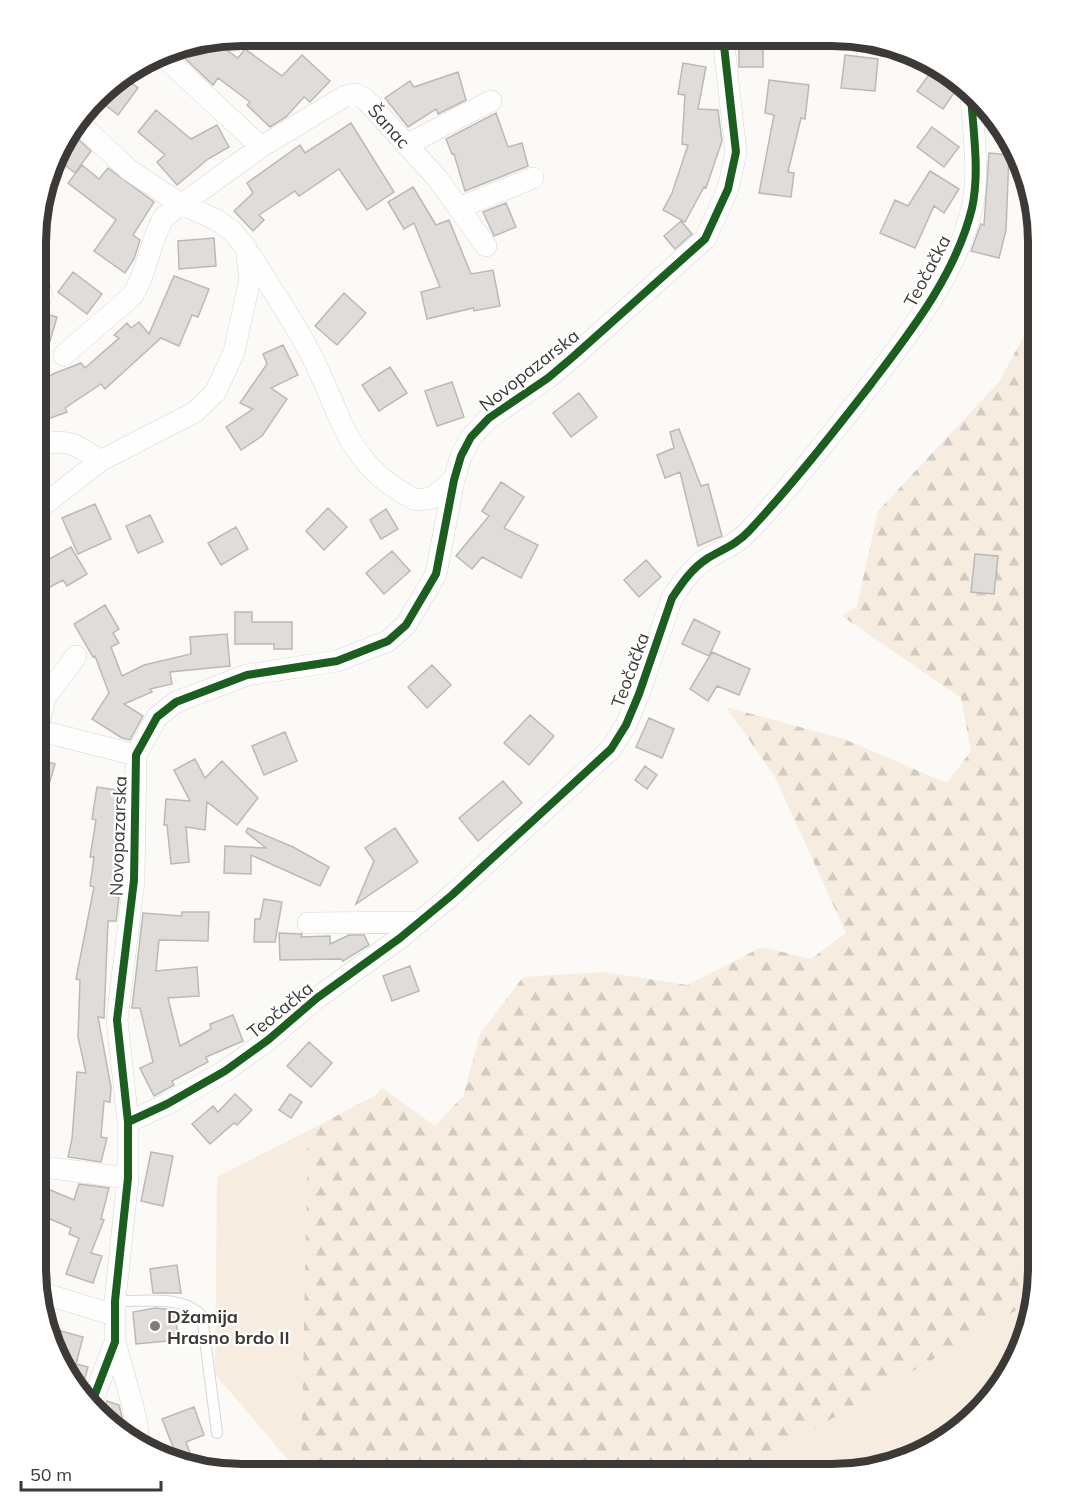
<svg xmlns="http://www.w3.org/2000/svg" width="1075" height="1511" font-family="Mulish,sans-serif">
<defs>
<pattern id="forest-firs" width="22" height="20" patternUnits="userSpaceOnUse" patternTransform="scale(1.5)"><rect width="22" height="20" fill="#f6ecdf"/><path d="M5 1l3.5 6h-7zM16 11l3.5 6h-7z" fill="#d4cbc0"/></pattern>
</defs>
<rect width="100%" height="100%" fill="#fcfaf7"/>
<path fill="#f6ecdf" d="M 308,1131 L 301,1474 L 299,1473 L 215,1374 L 217,1177 Z
M 1032,1301 L 1004,1383 L 923,1454 L 832,1475 L 736,1475 Z"/>
<path fill="url(#forest-firs)" d="M 1039,308 L 1039,1282 L 1032,1301 L 736,1475 L 301,1474 L 308,1131 L 374,1096 L 382,1088 L 435,1126 L 463,1096 L 480,1034 L 523,977 L 604,972 L 687,985 L 762,947 L 811,959 L 846,933 L 775,777 L 726,707 L 844,739 L 947,783 L 971,751 L 961,698 L 842,616 L 857,606 L 878,511 L 999,382 Z"/>
<path fill="#dfdcda" stroke="#bbb9b6" stroke-width="1.5" d="M 214,41 L 238,58 L 245,49 L 282,76 L 302,55 L 330,81 L 310,102 L 304,97 L 286,117 L 270,127 L 247,105 L 250,102 L 218,78 L 213,85 L 174,48 Z
M 739,42 L 763,42 L 763,67 L 739,67 Z
M 845,55 L 878,59 L 875,91 L 841,88 Z
M 683,63 L 706,67 L 698,109 L 718,110 L 722,141 L 706,188 L 704,187 L 685,222 L 663,210 L 672,193 L 688,145 L 682,144 L 685,95 L 678,94 Z
M 458,72 L 466,100 L 438,114 L 436,109 L 408,127 L 385,98 L 410,81 L 414,87 Z
M 931,72 L 956,90 L 943,109 L 917,91 Z
M 124,77 L 138,88 L 118,115 L 99,100 L 109,86 Z
M 769,80 L 809,85 L 805,119 L 801,118 L 788,172 L 794,173 L 791,197 L 759,193 L 774,115 L 765,113 Z
M 156,110 L 191,139 L 217,125 L 229,147 L 208,159 L 177,185 L 157,162 L 165,155 L 138,132 Z
M 496,113 L 508,147 L 522,143 L 528,166 L 465,191 L 454,154 L 452,154 L 446,139 Z
M 351,123 L 394,192 L 367,210 L 339,169 L 299,196 L 295,191 L 259,215 L 264,220 L 253,231 L 234,211 L 253,193 L 247,183 L 300,145 L 305,153 Z
M 932,127 L 959,147 L 944,167 L 917,147 Z
M 70,132 L 91,151 L 75,173 L 57,159 L 64,140 Z
M 989,153 L 1009,155 L 1006,230 L 999,258 L 971,251 L 981,224 L 984,225 Z
M 82,165 L 99,179 L 108,168 L 154,202 L 133,235 L 140,240 L 134,259 L 125,273 L 94,251 L 116,220 L 68,183 Z
M 930,171 L 959,189 L 944,213 L 934,206 L 915,248 L 880,233 L 895,200 L 908,206 Z
M 413,187 L 436,225 L 449,220 L 471,274 L 493,270 L 500,306 L 474,311 L 473,308 L 427,319 L 421,292 L 440,287 L 414,223 L 404,229 L 388,202 Z
M 506,203 L 516,227 L 494,236 L 483,212 Z
M 681,221 L 692,234 L 675,249 L 664,236 Z
M 214,238 L 216,266 L 179,269 L 178,241 Z
M 73,272 L 102,294 L 87,314 L 58,292 Z
M 174,276 L 209,289 L 198,317 L 192,315 L 179,346 L 161,338 L 105,389 L 101,384 L 65,408 L 67,412 L 37,423 L 38,384 L 53,374 L 81,363 L 85,368 L 119,338 L 114,335 L 127,323 L 131,328 L 139,322 L 149,334 Z
M 344,293 L 366,313 L 337,345 L 315,326 Z
M 38,312 L 57,317 L 42,368 L 38,368 Z
M 283,345 L 298,375 L 271,388 L 287,399 L 262,436 L 241,450 L 226,427 L 253,409 L 240,403 L 267,364 L 263,354 Z
M 390,367 L 407,393 L 379,411 L 362,385 Z
M 452,382 L 464,417 L 437,426 L 425,391 Z
M 579,393 L 597,417 L 571,437 L 553,413 Z
M 679,429 L 701,486 L 708,484 L 722,536 L 698,546 L 680,472 L 665,478 L 657,455 L 674,448 L 670,432 Z
M 501,482 L 524,497 L 504,528 L 538,545 L 521,578 L 482,557 L 472,569 L 456,556 L 489,516 L 482,511 Z
M 95,504 L 111,539 L 78,554 L 62,518 Z
M 328,508 L 347,527 L 324,550 L 306,531 Z
M 386,509 L 398,529 L 381,539 L 370,520 Z
M 150,515 L 163,542 L 138,553 L 126,526 Z
M 236,527 L 248,549 L 221,565 L 208,543 Z
M 71,547 L 87,574 L 67,586 L 63,580 L 37,594 L 37,566 Z
M 392,551 L 410,571 L 384,594 L 366,573 Z
M 975,554 L 998,556 L 994,594 L 971,592 Z
M 646,560 L 661,577 L 639,597 L 624,580 Z
M 105,605 L 119,629 L 113,633 L 119,643 L 111,647 L 122,676 L 144,665 L 191,654 L 190,637 L 227,634 L 230,666 L 170,672 L 172,684 L 150,689 L 152,692 L 124,704 L 143,716 L 130,740 L 122,738 L 92,719 L 109,693 L 95,656 L 93,657 L 74,624 Z
M 235,612 L 252,612 L 252,622 L 292,622 L 292,649 L 274,649 L 274,644 L 235,644 Z
M 694,619 L 720,632 L 709,656 L 682,644 Z
M 712,652 L 750,669 L 739,695 L 717,686 L 708,701 L 690,689 Z
M 432,665 L 451,685 L 427,708 L 408,687 Z
M 530,715 L 554,736 L 529,765 L 504,743 Z
M 649,718 L 674,729 L 662,758 L 636,747 Z
M 285,732 L 297,761 L 264,775 L 252,746 Z
M 37,759 L 55,764 L 41,812 L 37,811 Z
M 195,759 L 205,778 L 222,761 L 258,798 L 237,825 L 207,802 L 205,830 L 186,827 L 189,862 L 171,864 L 167,825 L 164,825 L 166,799 L 190,801 L 174,770 Z
M 645,766 L 657,775 L 647,789 L 635,780 Z
M 503,781 L 522,803 L 478,841 L 459,818 Z
M 97,787 L 123,791 L 115,835 L 120,835 L 112,896 L 119,897 L 116,921 L 108,921 L 104,1018 L 98,1017 L 111,1087 L 110,1102 L 104,1101 L 101,1137 L 107,1138 L 101,1162 L 68,1157 L 72,1139 L 77,1072 L 86,1073 L 78,1037 L 80,980 L 76,979 L 94,887 L 90,886 L 94,857 L 90,857 L 96,820 L 92,819 Z
M 248,828 L 293,847 L 329,867 L 320,886 L 251,855 L 251,874 L 224,873 L 225,846 L 266,848 L 246,832 Z
M 395,828 L 418,862 L 356,904 L 374,861 L 365,848 Z
M 264,899 L 282,902 L 275,942 L 254,942 L 255,919 L 260,919 Z
M 182,912 L 209,912 L 208,941 L 159,940 L 156,971 L 197,967 L 199,996 L 168,998 L 180,1046 L 211,1029 L 210,1024 L 233,1015 L 243,1041 L 206,1057 L 208,1062 L 172,1081 L 174,1085 L 154,1096 L 140,1068 L 153,1062 L 140,1008 L 132,1008 L 143,913 L 182,916 Z
M 279,933 L 302,934 L 301,937 L 330,936 L 330,944 L 349,935 L 364,935 L 369,945 L 343,961 L 341,959 L 280,960 Z
M 410,966 L 419,991 L 392,1001 L 383,976 Z
M 309,1042 L 332,1063 L 311,1087 L 287,1066 Z
M 235,1094 L 252,1110 L 237,1125 L 234,1123 L 210,1144 L 192,1124 L 213,1106 L 218,1112 Z
M 290,1094 L 302,1102 L 291,1118 L 279,1110 Z
M 151,1152 L 173,1156 L 163,1206 L 141,1201 Z
M 79,1184 L 109,1188 L 101,1219 L 104,1220 L 91,1253 L 102,1256 L 93,1283 L 66,1274 L 79,1238 L 69,1234 L 71,1228 L 36,1213 L 36,1197 L 41,1186 L 74,1200 Z
M 177,1265 L 181,1293 L 153,1293 L 150,1269 Z
M 155,1308 L 175,1310 L 178,1340 L 136,1344 L 133,1312 Z
M 50,1328 L 83,1337 L 76,1364 L 88,1367 L 82,1389 L 57,1359 Z
M 107,1401 L 119,1405 L 124,1425 L 121,1434 L 102,1414 Z
M 194,1407 L 204,1435 L 186,1442 L 194,1464 L 177,1457 L 162,1419 Z"/>
<g fill="none" stroke-linecap="round" stroke-linejoin="round">
<g stroke="#d8d6d3" stroke-width="12">
<path id="service" d="M 115,1301 C 143,1302 182,1294 202,1316 L 217,1433"/>
</g>
<g stroke="#d8d6d3" stroke-width="22">
<path id="minor" d="M 162,55 L 261,147
M 406,145 L 491,101
M 458,208 L 533,178
M 251,256 C 270,287 292,318 309,351 C 343,415 344,464 416,500 L 432,498 L 454,480
M 38,283 L 42,295
M 64,355 L 132,296 C 148,272 149,242 164,217 L 261,147 L 345,96 L 355,94 L 365,99 L 437,178 L 486,246
M 37,446 C 67,437 76,444 100,461
M 37,510 L 100,461 L 195,412 L 215,393 L 234,352 L 250,279 L 246,248 L 232,231 L 217,220 L 181,204 L 129,170 L 78,122
M 37,730 L 136,755
M 37,730 L 45,698 L 76,656
M 308,923 L 420,922
M 128,1122 L 167,1104 L 225,1071 L 268,1040 L 317,998 L 400,938 L 452,895 L 611,749 L 626,725 L 639,694 L 672,598 C 682,583 692,568 708,558 C 723,549 737,544 749,531 C 793,484 832,434 871,384 C 911,331 956,274 972,208 C 980,172 973,131 971,95
M 36,1166 L 128,1178
M 42,1293 L 114,1315
M 115,1342 L 136,1418 L 139,1441
M 92,1402 L 115,1342 L 115,1301 L 128,1178 L 128,1122 L 117,1020 L 134,880 L 136,755 L 157,717 L 176,702 L 247,675 L 337,661 L 388,641 L 406,625 L 436,574 L 454,480 L 461,456 L 471,437 L 489,418 L 548,378 L 574,356 L 705,239 L 728,189 L 736,152 L 723,37"/>
</g>
<use href="#service" stroke="#fffefe" stroke-width="10"/>
<use href="#minor" stroke="#fffefe" stroke-width="21"/>
<g stroke="#fff" stroke-width="11">
<path id="cycleway" d="M 128,1122 L 167,1104 L 225,1071 L 268,1040 L 317,998 L 400,938 L 452,895 L 611,749 L 626,725 L 639,694 L 672,598 C 682,583 692,568 708,558 C 723,549 737,544 749,531 C 793,484 832,434 871,384 C 911,331 956,274 972,208 C 980,172 973,131 971,95
M 92,1402 L 115,1342 L 115,1301 L 128,1178 L 128,1122 L 117,1020 L 134,880 L 136,755 L 157,717 L 176,702 L 247,675 L 337,661 L 388,641 L 406,625 L 436,574 L 454,480 L 461,456 L 471,437 L 489,418 L 548,378 L 574,356 L 705,239 L 728,189 L 736,152 L 723,37"/>
</g>
<use href="#cycleway" stroke="#1b5e20" stroke-width="8"/>
</g>
<circle fill="#7f7d7a" stroke="#fff" stroke-width="2" cx="155" cy="1326" r="6"/>
<g text-anchor="middle" dominant-baseline="central" stroke-width="4.5" stroke-linejoin="round" paint-order="stroke">
<g font-size="18" fill="#3c3936" stroke="#fff">
<text transform="translate(389 126) rotate(48)">Šanac</text>
<text transform="translate(927 271) rotate(-62)">Teočačka</text>
<text transform="translate(529 370) rotate(-38)">Novopazarska</text>
<text transform="translate(630 670) rotate(-70)">Teočačka</text>
<text transform="translate(118 836) rotate(-88)">Novopazarska</text>
<text transform="translate(280 1010) rotate(-39)">Teočačka</text>
</g>
<g font-size="18" font-weight="bold" fill="#3c3936" stroke="#fff" text-anchor="start">
<text x="167" y="1316">Džamija<tspan x="167" dy="21">Hrasno brdo II</tspan></text>
</g>
</g>
<path d="M0 0H1075V1511H0ZM242 46H832A196 196 0 0 1 1028 242V1268A196 196 0 0 1 832 1464H242A196 196 0 0 1 46 1268V242A196 196 0 0 1 242 46Z" fill="#fff" fill-rule="evenodd"/>
<path fill="none" stroke="#3c3936" stroke-width="8" d="M242 46H832A196 196 0 0 1 1028 242V1268A196 196 0 0 1 832 1464H242A196 196 0 0 1 46 1268V242A196 196 0 0 1 242 46Z"/>
<path d="M21 1481v9h140v-9" fill="none" stroke="#3c3936" stroke-width="3"/>
<text x="30" y="1481" font-size="18" fill="#3c3936" stroke="#ffffff" stroke-width="4.5" paint-order="stroke">50 m</text>
</svg>
